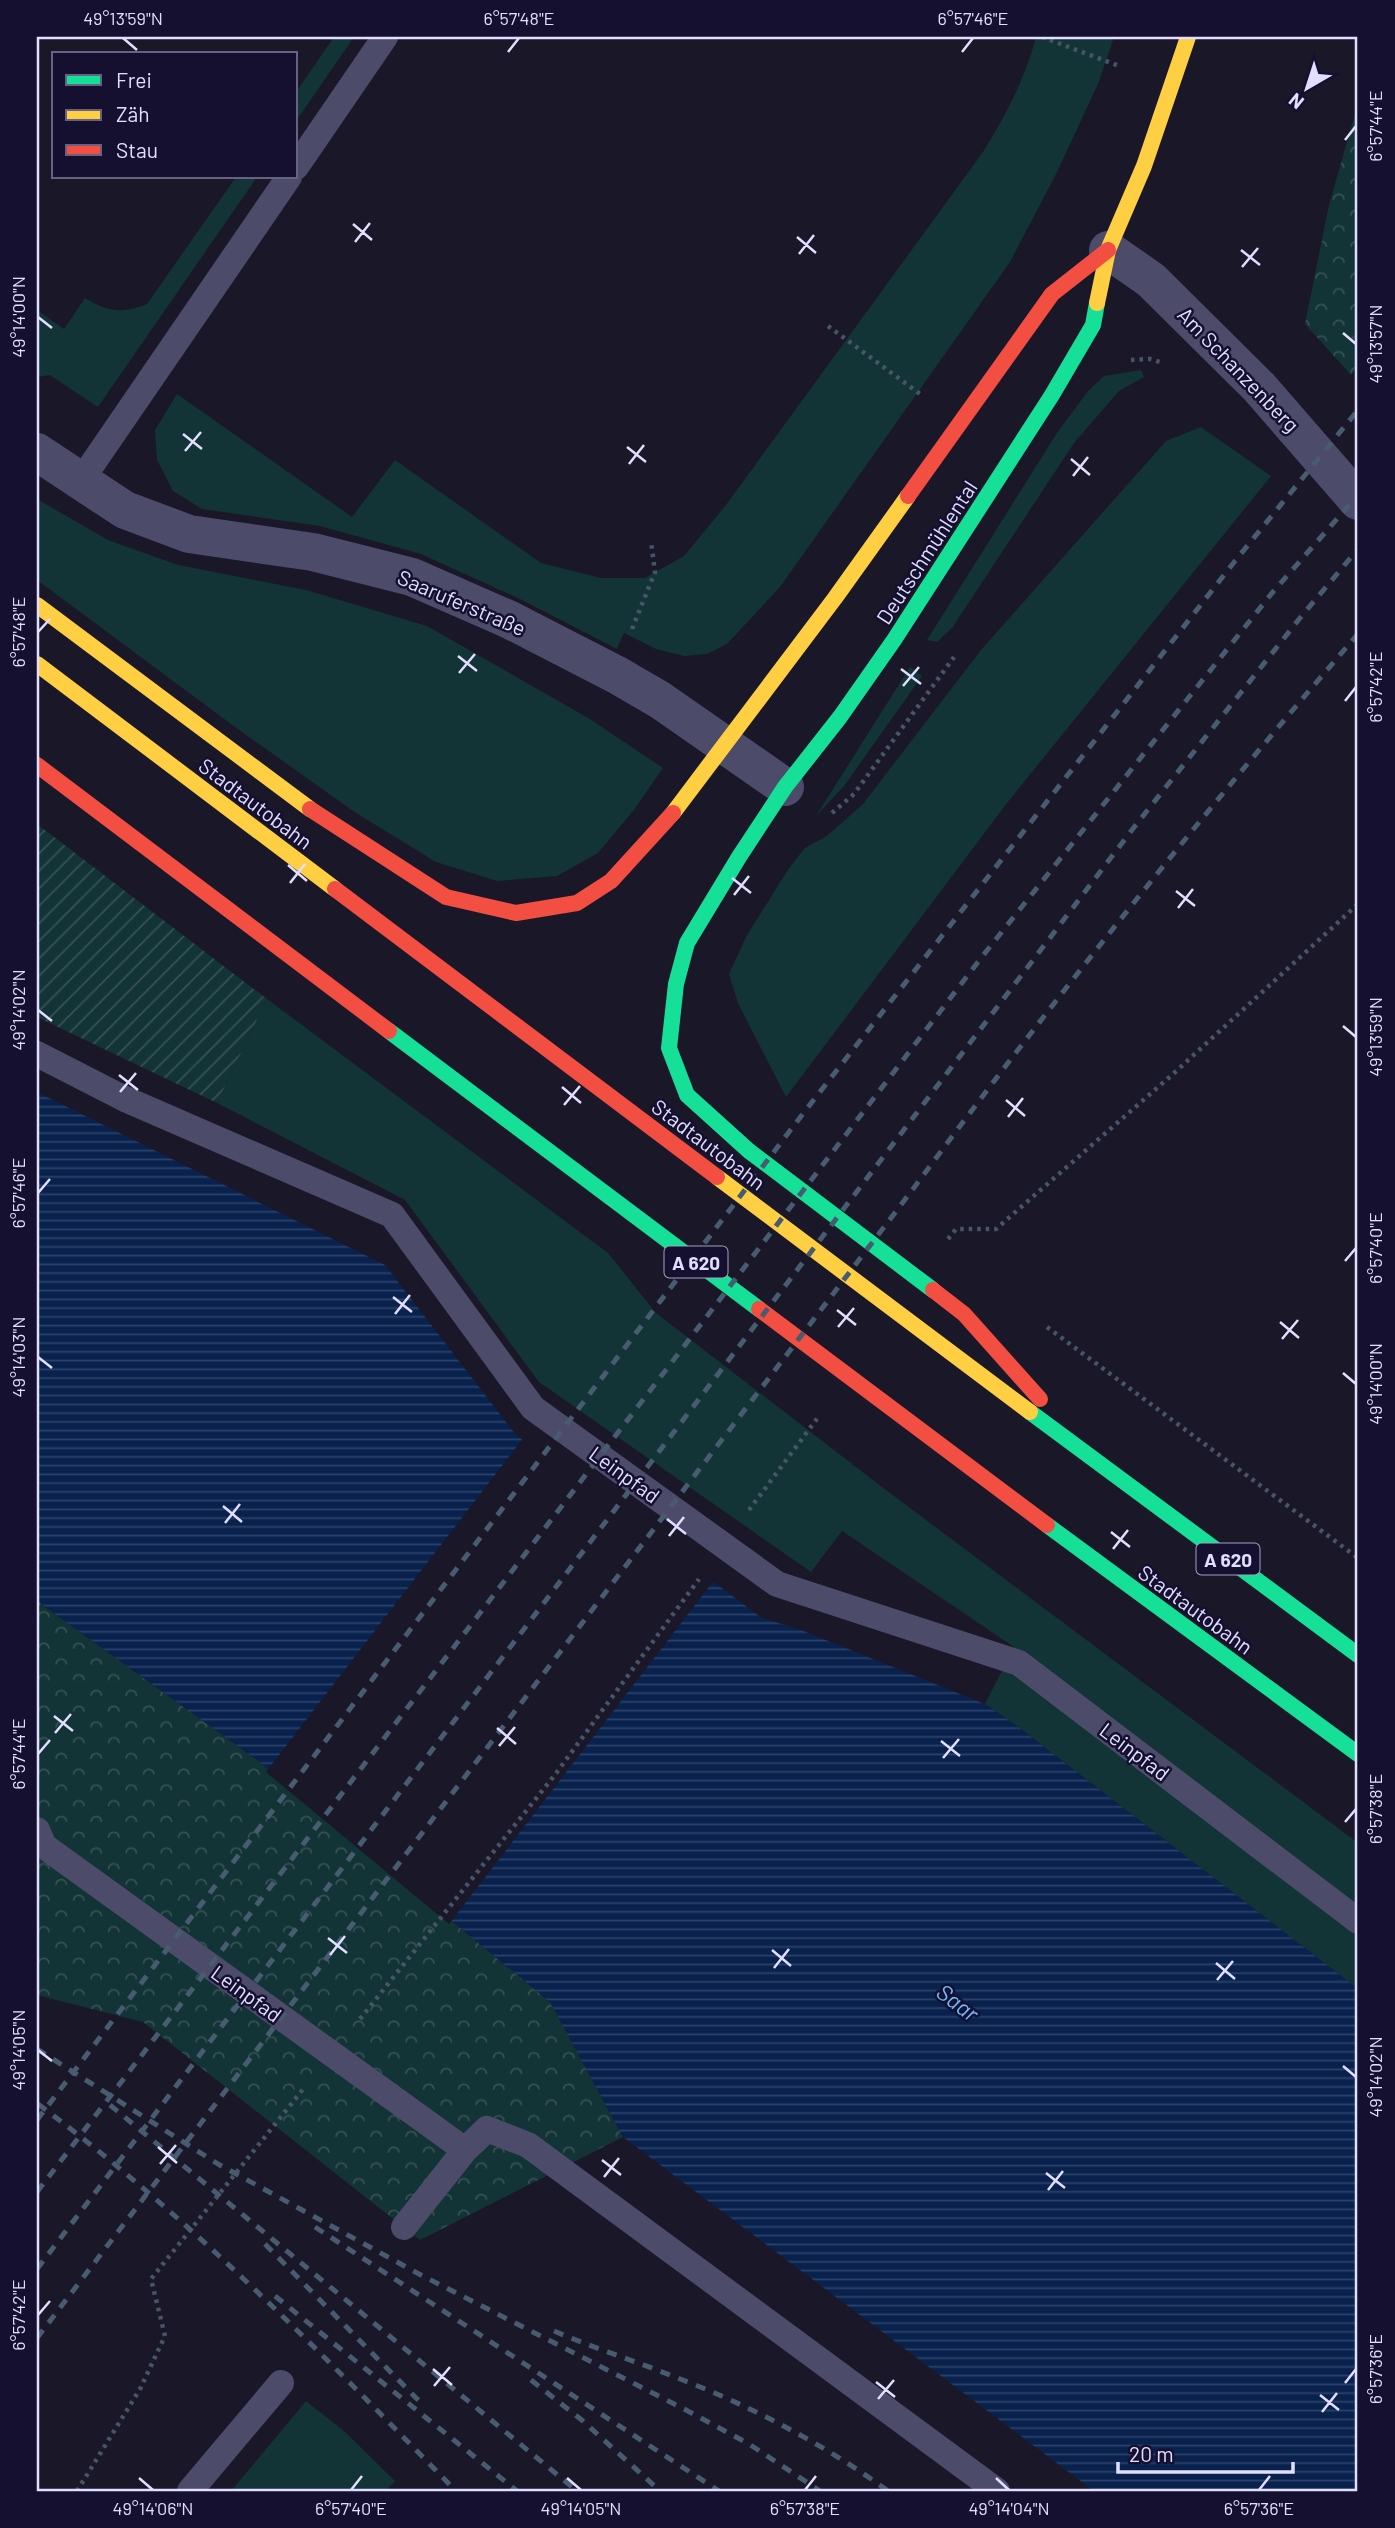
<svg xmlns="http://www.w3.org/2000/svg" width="1395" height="2528" font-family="Barlow,sans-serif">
<defs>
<pattern id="forest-crowns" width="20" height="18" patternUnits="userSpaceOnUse" patternTransform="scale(1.75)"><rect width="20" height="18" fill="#133436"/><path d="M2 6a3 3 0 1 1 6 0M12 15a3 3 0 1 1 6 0" fill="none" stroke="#355154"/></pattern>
<pattern id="garden-furrows" width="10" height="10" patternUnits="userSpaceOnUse" patternTransform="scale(1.75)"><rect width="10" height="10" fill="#133436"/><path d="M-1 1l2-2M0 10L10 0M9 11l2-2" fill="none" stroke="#355154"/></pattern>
<pattern id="water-rules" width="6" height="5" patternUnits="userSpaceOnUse" patternTransform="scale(1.75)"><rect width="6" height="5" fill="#08214d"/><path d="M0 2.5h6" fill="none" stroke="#2c4168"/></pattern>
</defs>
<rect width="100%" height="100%" fill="#1a1728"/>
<path fill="#133436" d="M 334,37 L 354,37 L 296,121 L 296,92 Z
M 1036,37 L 1114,37 L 1098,84 L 1056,174 L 1010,262 L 780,587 L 727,644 L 707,654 L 684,656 L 656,649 L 624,633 L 617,649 L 520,599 L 421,554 L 320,526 L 202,509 L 173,491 L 157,460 L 155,430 L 177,394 L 352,517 L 395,460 L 541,563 L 601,578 L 645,578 L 684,556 L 726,505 L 983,152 C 1006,115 1025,79 1036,37 Z
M 236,177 L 257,177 L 98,407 L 50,375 L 37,377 L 37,310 L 64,329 L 85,298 C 108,312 122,314 147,304 Z
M 1141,370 L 1144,377 L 1119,391 L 1074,443 L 952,628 L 937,642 L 927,640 L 1057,433 L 1088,391 L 1104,376 Z
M 1201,427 L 1271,476 L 1007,803 L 786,1097 L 738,1003 L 729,974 L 746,937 L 789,868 L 805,848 L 827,836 L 863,804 L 981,650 L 1166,441 Z
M 37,499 L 108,540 L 178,565 L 306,590 L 427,626 L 590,719 L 663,768 L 633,811 L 598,853 L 557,876 L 497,881 L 436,862 L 356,813 L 235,727 L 37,580 Z
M 910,667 L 922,676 L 844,786 L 816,816 Z
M 267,999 L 608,1253 L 656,1313 L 882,1487 L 1358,1843 L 1358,1989 L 1017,1726 L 985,1704 L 1014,1647 L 842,1531 L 811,1572 L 539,1382 L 405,1200 L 217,1103 Z
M 306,2401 L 345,2432 L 395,2481 L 386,2491 L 231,2491 Z"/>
<path fill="url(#forest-crowns)" d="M 1358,104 L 1358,366 L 1351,375 L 1305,324 L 1329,205 Z
M 37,1601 L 257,1760 L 550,2002 L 623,2137 L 420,2240 L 143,2022 L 37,1995 Z"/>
<path fill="url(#garden-furrows)" d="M 37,824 L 267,999 L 217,1103 L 37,1017 Z"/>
<path fill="url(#water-rules)" d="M 37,1092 L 385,1265 L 516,1435 L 762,1618 L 801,1630 L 985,1704 L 1017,1726 L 1358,1989 L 1358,2491 L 1094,2491 L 623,2137 L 550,2002 L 257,1760 L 37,1601 Z"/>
<path fill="#1a1728" d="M 525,1436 L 715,1579 L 449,1924 L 266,1772 Z"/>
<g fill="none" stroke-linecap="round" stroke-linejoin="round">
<path stroke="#465567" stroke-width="4.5" stroke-dasharray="3.5 5" stroke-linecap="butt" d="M 1042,37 L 1119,66
M 828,326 L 920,394
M 1131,360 L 1150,359 L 1160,362
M 632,629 L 655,572 L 651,541
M 832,813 L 854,794 L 954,657
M 948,1239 L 956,1229 L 996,1229 L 1173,1074 L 1358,904
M 1047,1327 L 1358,1558
M 749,1510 L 819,1416
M 37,1605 L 39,1602
M 360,2019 L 554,1776 L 699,1579
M 77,2491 L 140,2389 L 165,2336 L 151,2279 L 304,2088"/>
<path stroke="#4c4b69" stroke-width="26" d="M 296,167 L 385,37
M 80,482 L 289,177
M 37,1054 L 125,1099 L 392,1215 L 533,1408 L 777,1584 L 1019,1663 L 1358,1921
M 37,1830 L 44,1846 L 465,2150
M 404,2227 L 465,2150 L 487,2129 L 528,2145 L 997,2491
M 190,2491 L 281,2383"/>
<path stroke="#4c4b69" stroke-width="38" d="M 1108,250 L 1151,280 L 1259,387 L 1358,501
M 37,452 L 125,510 L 189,534 L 313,552 L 412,577 L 508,619 L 617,675 L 660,700 L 785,787"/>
<path stroke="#16e098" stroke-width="16" d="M 739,857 L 785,787 L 840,717 L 894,640 L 1052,395 L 1093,325 L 1097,303
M 739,857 L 687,943 L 676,984 L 669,1048 L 687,1095 L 749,1151 L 933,1290
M 389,1031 L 759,1309
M 1030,1412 L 1358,1655
M 1047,1525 L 1358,1754"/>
<path stroke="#ffcf43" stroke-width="16" d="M 1097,303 L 1108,250 L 1144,166 L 1188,37
M 37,605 L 310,809
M 37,664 L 335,889
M 673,813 L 835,598 L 908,496
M 717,1177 L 1030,1412"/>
<path stroke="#f24e42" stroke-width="16" d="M 908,496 L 1052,294 L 1108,250
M 37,765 L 389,1031
M 310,809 L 446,897 L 516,913 L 577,903 L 611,881 L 673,813
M 335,889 L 717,1177
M 933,1290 L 964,1314 L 1040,1399
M 759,1309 L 1047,1525"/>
<path stroke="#475c70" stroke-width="5" stroke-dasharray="10 9" stroke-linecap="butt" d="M 37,2049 L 218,2164 L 419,2274 L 686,2410 L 749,2444 L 820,2491
M 38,2104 C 191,2218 323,2355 456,2491
M 110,2105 L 577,2491
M 37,2120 L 805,1111 L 1235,561 L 1358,410
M 37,2192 L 981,958 L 1272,593 L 1358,495
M 315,2227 L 719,2491
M 265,2244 L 422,2404
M 37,2269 L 1135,826 L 1300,618 L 1358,549
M 275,2296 L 517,2491
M 554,2331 C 594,2348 635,2361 675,2377 C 749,2405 824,2444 888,2491
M 37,2338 L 910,1193 C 1052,1001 1202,814 1358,634
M 531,2380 L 583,2421 L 660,2491"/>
</g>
<path fill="none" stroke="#e1deff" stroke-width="2.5" d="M 123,38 L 137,50M 508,52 L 519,38M 962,52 L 973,38M 1345,140 L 1356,126M 353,224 L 372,240M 797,237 L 816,253M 355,242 L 370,223M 1241,250 L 1260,265M 799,254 L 814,235M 1242,267 L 1258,248M 38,317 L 52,328M 1343,333 L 1356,344M 183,434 L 202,449M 627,447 L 646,462M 185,451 L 201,432M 1071,459 L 1090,475M 629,464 L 644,445M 1073,476 L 1088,457M 38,632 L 50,619M 458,656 L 477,671M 901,669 L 921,684M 459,673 L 475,654M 903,686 L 919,667M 1345,701 L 1356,687M 288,865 L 307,881M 732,878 L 751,893M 290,883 L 305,864M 1176,891 L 1195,906M 734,895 L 749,876M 1178,908 L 1193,889M 38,1010 L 52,1021M 1343,1026 L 1356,1037M 119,1075 L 138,1090M 562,1087 L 581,1103M 120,1092 L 136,1073M 1006,1100 L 1025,1116M 564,1105 L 580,1086M 1008,1117 L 1023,1098M 38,1193 L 50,1179M 1345,1261 L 1356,1248M 393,1297 L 412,1312M 837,1310 L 856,1325M 395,1314 L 410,1295M 1280,1322 L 1299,1338M 838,1327 L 854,1308M 1282,1339 L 1298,1320M 38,1357 L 52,1368M 1343,1373 L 1356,1384M 223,1506 L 242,1522M 667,1519 L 686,1534M 225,1523 L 240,1504M 1111,1532 L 1130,1547M 669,1536 L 684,1517M 1113,1549 L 1128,1530M 54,1716 L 73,1731M 497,1728 L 516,1744M 55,1733 L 71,1714M 941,1741 L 960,1756M 499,1746 L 515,1727M 38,1754 L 50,1740M 943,1758 L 959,1739M 1345,1822 L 1356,1809M 328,1938 L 347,1953M 772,1950 L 791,1966M 330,1955 L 345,1936M 1216,1963 L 1235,1979M 774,1968 L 789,1949M 1217,1980 L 1233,1961M 38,2050 L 52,2061M 1343,2066 L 1356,2077M 158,2147 L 177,2163M 602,2160 L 621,2175M 160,2164 L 176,2145M 1046,2173 L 1065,2188M 604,2177 L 619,2158M 1048,2190 L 1063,2171M 38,2315 L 50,2301M 433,2369 L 452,2385M 876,2382 L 895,2397M 1345,2383 L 1356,2369M 434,2386 L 450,2367M 1320,2395 L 1339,2410M 878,2399 L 894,2380M 1322,2412 L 1337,2393M 139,2478 L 153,2490M 567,2478 L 581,2490M 996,2478 L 1009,2490M 351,2490 L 362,2476M 805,2490 L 816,2476M 1259,2490 L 1270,2476"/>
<g text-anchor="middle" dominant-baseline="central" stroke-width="5" stroke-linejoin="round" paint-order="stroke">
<g fill="#15102f" stroke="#a4a0c1" stroke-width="2">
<rect x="664.5" y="1246.5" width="63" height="31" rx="5"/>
<rect x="1196.5" y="1543.5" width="63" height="31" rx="5"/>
</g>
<g font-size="19" font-weight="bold" fill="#e1deff">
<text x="696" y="1262">A 620</text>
<text x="1228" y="1559">A 620</text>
</g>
<g font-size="21" fill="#e1deff" stroke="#15102f">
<text transform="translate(1239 369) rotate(46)">Am Schanzenberg</text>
<text transform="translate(926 552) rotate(-57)">Deutschmühlental</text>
<text transform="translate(462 602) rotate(23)">Saaruferstraße</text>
<text transform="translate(256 803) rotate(37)">Stadtautobahn</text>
<text transform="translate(709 1144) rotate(37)">Stadtautobahn</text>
<text transform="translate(625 1474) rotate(36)">Leinpfad</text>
<text transform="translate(1196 1609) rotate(36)">Stadtautobahn</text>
<text transform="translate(1135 1751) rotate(37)">Leinpfad</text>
<text transform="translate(247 1993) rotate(36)">Leinpfad</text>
</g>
<g font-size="23" font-style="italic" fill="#6cbbff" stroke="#15102f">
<text transform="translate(958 2002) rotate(37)">Saar</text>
</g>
</g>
<rect width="1395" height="2528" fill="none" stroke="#15102f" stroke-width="77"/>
<rect x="52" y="52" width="245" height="126" fill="#15102f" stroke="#676282" stroke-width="2"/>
<rect x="66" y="75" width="35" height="10" fill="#16e098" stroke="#676282" stroke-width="2"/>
<text x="116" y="88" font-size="21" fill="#e1deff">Frei</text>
<rect x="66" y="110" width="35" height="10" fill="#ffcf43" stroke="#676282" stroke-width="2"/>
<text x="116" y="122" font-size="21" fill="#e1deff">Zäh</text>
<rect x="66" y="145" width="35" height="10" fill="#f24e42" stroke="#676282" stroke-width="2"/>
<text x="116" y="158" font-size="21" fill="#e1deff">Stau</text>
<g transform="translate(1307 88) rotate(219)" stroke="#15102f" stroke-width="5" paint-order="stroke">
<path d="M0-5L12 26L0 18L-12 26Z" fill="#e1deff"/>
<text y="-10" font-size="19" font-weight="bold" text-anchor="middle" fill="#e1deff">N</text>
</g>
<path d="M1118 2462v10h175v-10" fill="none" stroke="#e1deff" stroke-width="3.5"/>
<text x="1129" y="2462" font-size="21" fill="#e1deff" stroke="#15102f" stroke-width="5" paint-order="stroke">20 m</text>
<rect x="38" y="38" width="1318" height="2452" fill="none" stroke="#e1deff" stroke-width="2.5"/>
<g font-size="18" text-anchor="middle" fill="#e1deff">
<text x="123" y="25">49°13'59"N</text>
<text x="519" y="25">6°57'48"E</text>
<text x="973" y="25">6°57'46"E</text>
<text transform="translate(1376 126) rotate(-90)" y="6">6°57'44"E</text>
<text transform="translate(19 317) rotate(-90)" y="6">49°14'00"N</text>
<text transform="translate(1376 344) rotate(-90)" y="6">49°13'57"N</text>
<text transform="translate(19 632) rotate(-90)" y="6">6°57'48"E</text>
<text transform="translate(1376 687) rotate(-90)" y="6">6°57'42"E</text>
<text transform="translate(19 1010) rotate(-90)" y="6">49°14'02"N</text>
<text transform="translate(1376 1037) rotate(-90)" y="6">49°13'59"N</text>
<text transform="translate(19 1193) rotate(-90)" y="6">6°57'46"E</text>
<text transform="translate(1376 1248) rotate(-90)" y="6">6°57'40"E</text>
<text transform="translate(19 1357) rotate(-90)" y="6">49°14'03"N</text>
<text transform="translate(1376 1384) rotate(-90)" y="6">49°14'00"N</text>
<text transform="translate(19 1754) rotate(-90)" y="6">6°57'44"E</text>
<text transform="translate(1376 1809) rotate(-90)" y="6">6°57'38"E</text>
<text transform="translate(19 2050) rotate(-90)" y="6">49°14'05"N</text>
<text transform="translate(1376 2077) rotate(-90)" y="6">49°14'02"N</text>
<text transform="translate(19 2315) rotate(-90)" y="6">6°57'42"E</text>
<text transform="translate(1376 2369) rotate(-90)" y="6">6°57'36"E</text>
<text x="153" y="2515">49°14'06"N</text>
<text x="351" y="2515">6°57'40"E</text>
<text x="581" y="2515">49°14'05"N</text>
<text x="805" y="2515">6°57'38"E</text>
<text x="1009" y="2515">49°14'04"N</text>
<text x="1259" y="2515">6°57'36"E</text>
</g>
</svg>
